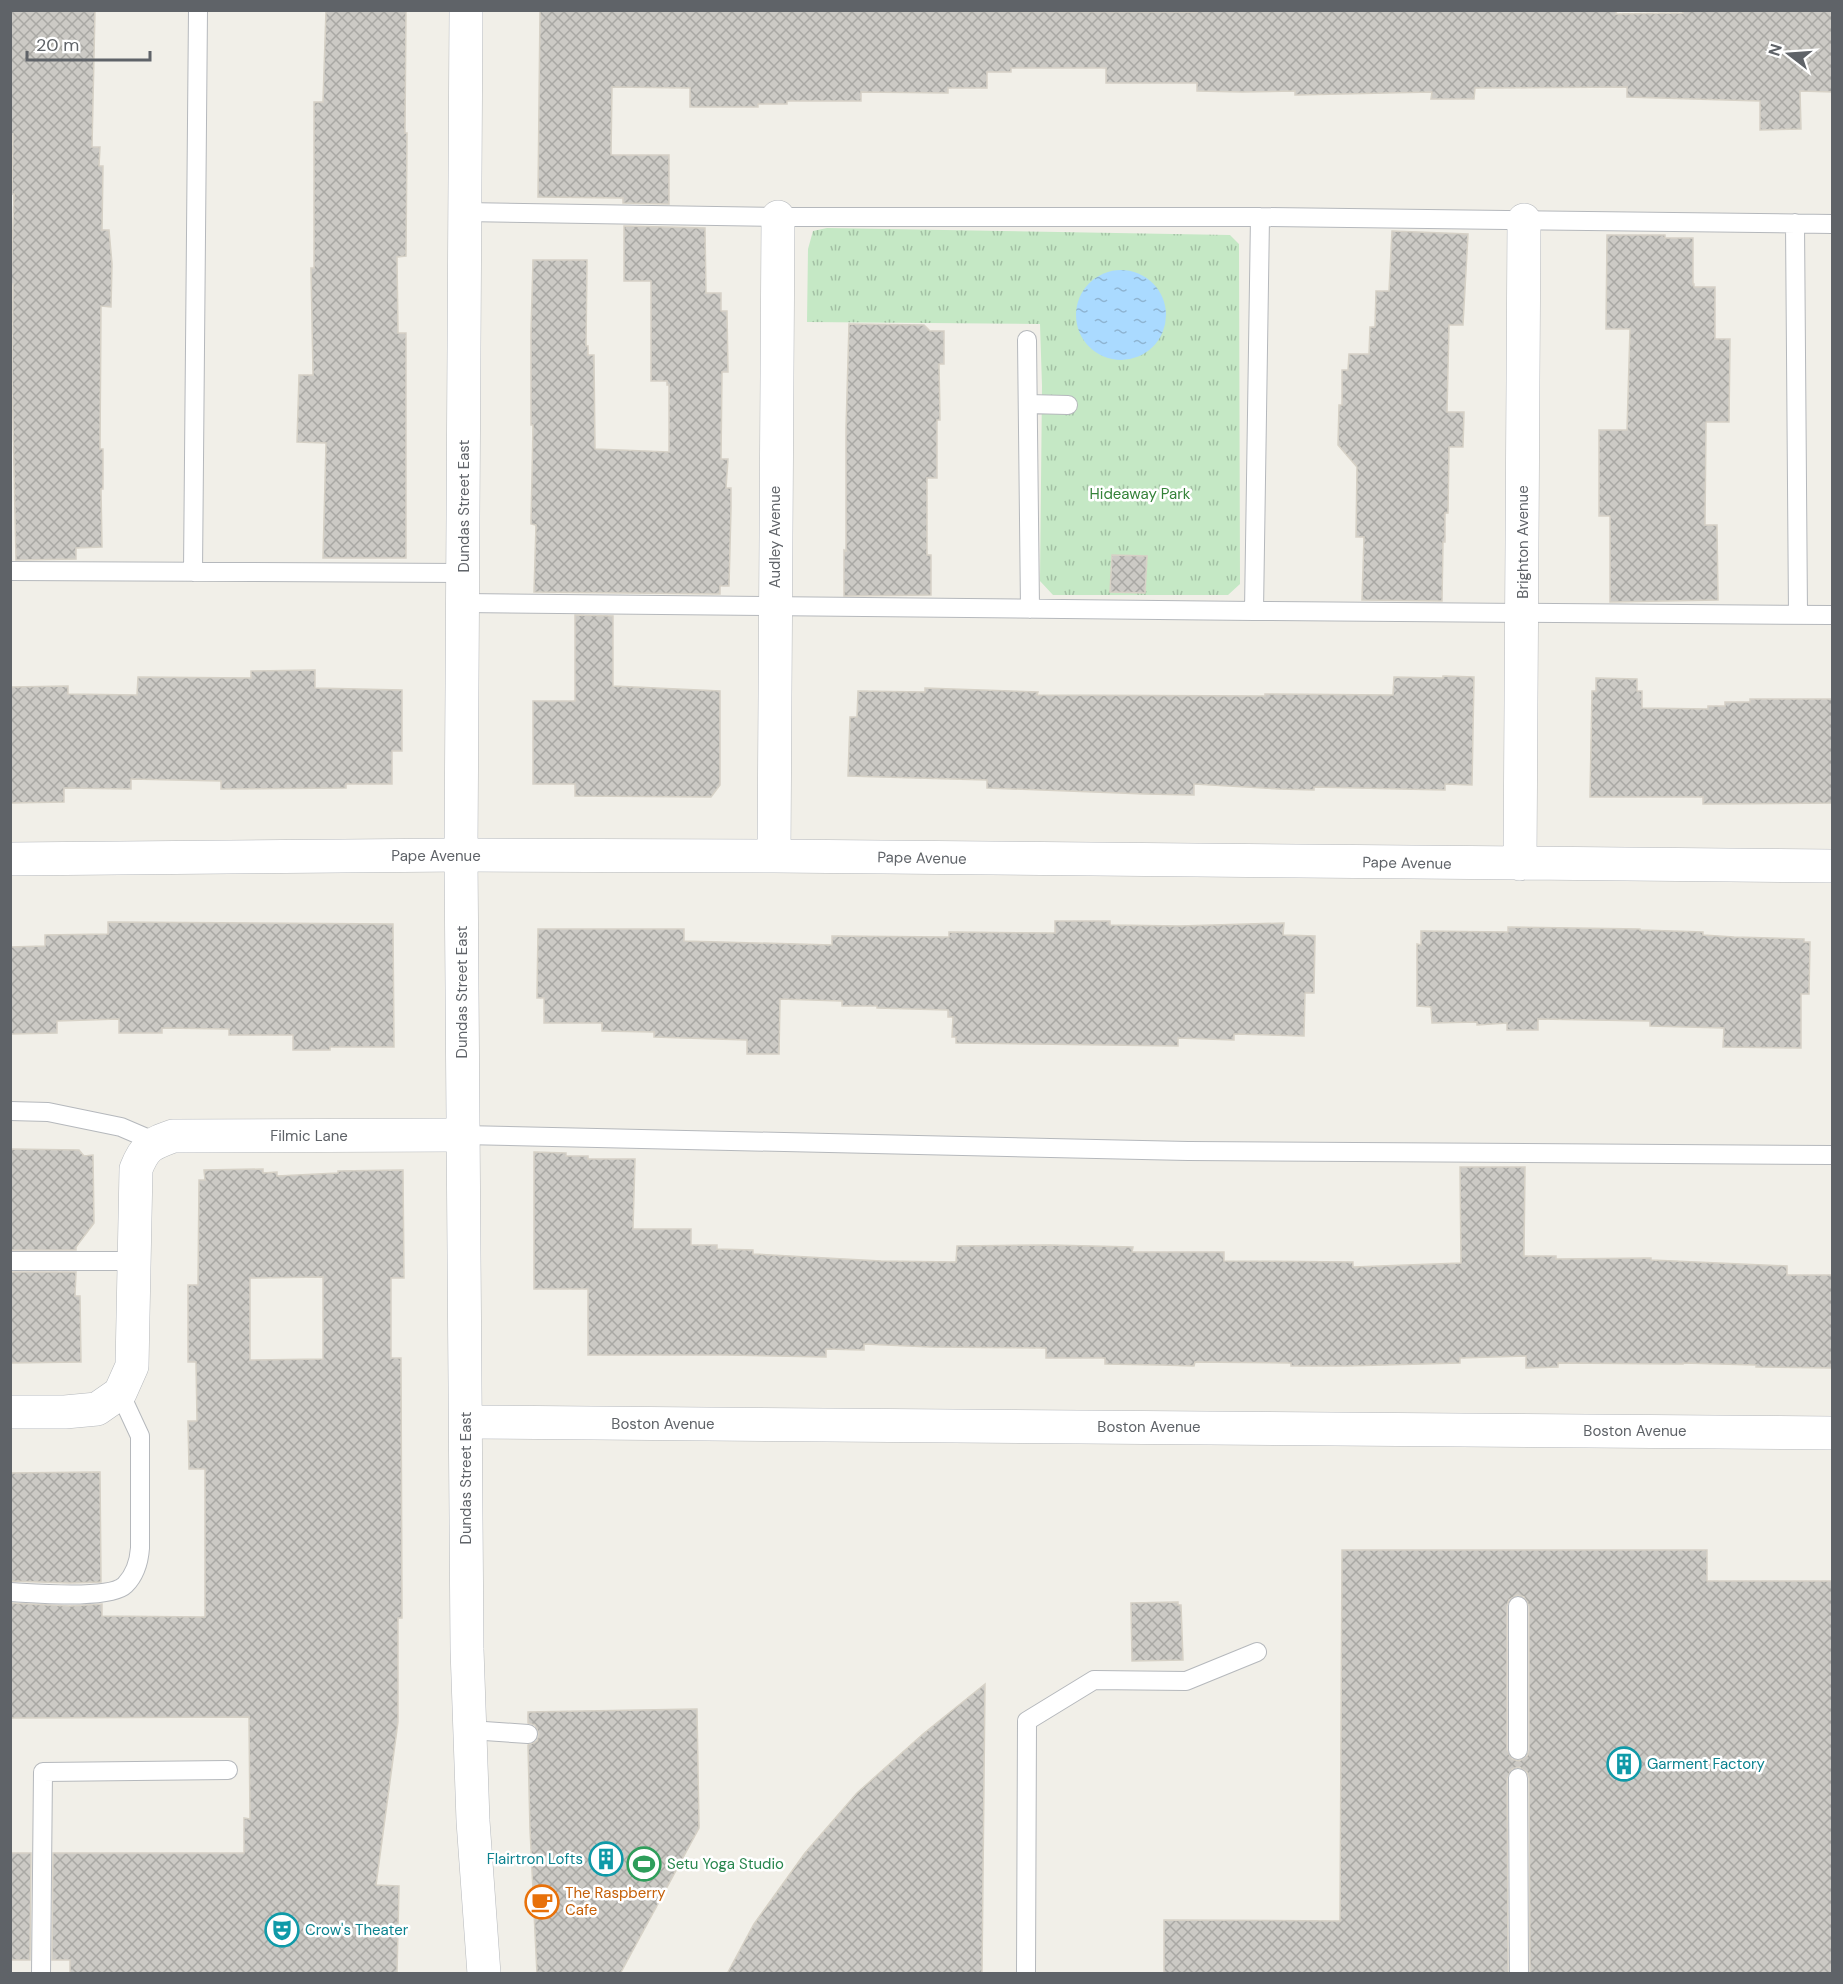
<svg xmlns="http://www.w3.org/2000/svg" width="1843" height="1984" font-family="'DM Sans',sans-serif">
<defs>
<pattern id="park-tufts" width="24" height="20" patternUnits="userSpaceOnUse" patternTransform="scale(1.5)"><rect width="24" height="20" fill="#c5e8c5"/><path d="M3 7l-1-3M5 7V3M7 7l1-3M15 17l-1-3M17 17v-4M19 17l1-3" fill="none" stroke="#a3c0a4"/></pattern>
<pattern id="water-ripples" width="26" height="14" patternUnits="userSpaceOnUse" patternTransform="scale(1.5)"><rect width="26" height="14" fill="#aadaff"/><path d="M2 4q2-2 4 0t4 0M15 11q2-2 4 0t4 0" fill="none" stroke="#8eb4d2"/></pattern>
<pattern id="building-cross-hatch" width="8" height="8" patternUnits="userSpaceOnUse" patternTransform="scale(1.5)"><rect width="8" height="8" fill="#cccac5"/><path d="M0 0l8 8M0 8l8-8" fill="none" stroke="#a9a8a4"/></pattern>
</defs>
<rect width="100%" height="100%" fill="#f1efe8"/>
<path fill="url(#park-tufts)" d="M 827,228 L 1230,235 L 1239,244 L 1240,584 L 1228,595 L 1053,595 L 1040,581 L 1042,386 L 1040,324 L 807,322 L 808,249 L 813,231 Z"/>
<path fill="url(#water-ripples)" d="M1076 315a45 45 0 1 1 90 0a45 45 0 1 1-90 0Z"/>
<path fill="url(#building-cross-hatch)" stroke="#d6d1c6" stroke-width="1.5" fill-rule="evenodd" d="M 10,10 L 95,10 L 92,147 L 100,147 L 99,166 L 103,166 L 102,230 L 109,230 L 112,264 L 111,307 L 101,306 L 100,449 L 103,449 L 103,489 L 101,489 L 102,547 L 76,548 L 76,559 L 16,560 L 12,376 L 13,284 L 11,284 L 14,194 L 12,194 L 13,134 L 10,134 Z
M 326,10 L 406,10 L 405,133 L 407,133 L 406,256 L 397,257 L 398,333 L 406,333 L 406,558 L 323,558 L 326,443 L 297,442 L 299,375 L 313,375 L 311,268 L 314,268 L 314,102 L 323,102 Z
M 540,10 L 1197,12 L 1197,10 L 1616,10 L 1616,14 L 1683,13 L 1683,10 L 1833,10 L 1833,92 L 1800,91 L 1801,129 L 1760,130 L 1760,101 L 1627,97 L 1627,87 L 1475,88 L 1474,99 L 1431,99 L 1432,92 L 1295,95 L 1295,91 L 1242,92 L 1197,91 L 1197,83 L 1106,83 L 1106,68 L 1011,68 L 1011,72 L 987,72 L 987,88 L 948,88 L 948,93 L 861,92 L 861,101 L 787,101 L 787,104 L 758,104 L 758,107 L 690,107 L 690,88 L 612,87 L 611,155 L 669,155 L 669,204 L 623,203 L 623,198 L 538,197 Z
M 624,226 L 705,228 L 706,293 L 721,293 L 721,311 L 727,311 L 728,372 L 722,372 L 721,459 L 728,459 L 726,488 L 731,488 L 731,508 L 729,586 L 720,586 L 720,594 L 534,592 L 536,525 L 531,524 L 533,425 L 531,425 L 531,332 L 533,260 L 587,260 L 586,346 L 588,346 L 588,355 L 594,355 L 595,449 L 669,452 L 669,385 L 667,385 L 667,381 L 651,381 L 651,281 L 624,281 Z
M 1392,231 L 1468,234 L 1463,325 L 1449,325 L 1447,412 L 1464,412 L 1463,447 L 1449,447 L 1448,513 L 1445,513 L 1445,542 L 1443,542 L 1442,601 L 1362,600 L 1364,537 L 1356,537 L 1357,467 L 1338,445 L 1339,405 L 1342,405 L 1342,370 L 1348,370 L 1349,354 L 1369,354 L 1370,327 L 1375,327 L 1376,291 L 1389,291 Z
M 1607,235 L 1665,235 L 1665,238 L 1693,238 L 1693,284 L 1694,284 L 1694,287 L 1715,287 L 1715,339 L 1730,339 L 1729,422 L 1706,422 L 1705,525 L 1717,525 L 1718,600 L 1610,602 L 1610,516 L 1599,516 L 1599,430 L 1627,430 L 1630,329 L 1606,329 Z
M 849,324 L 924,325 L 930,331 L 944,331 L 944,364 L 939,364 L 940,420 L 937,420 L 937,478 L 927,478 L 927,555 L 931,555 L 931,595 L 844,596 L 844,550 L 846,551 L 846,429 Z
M 1112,555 L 1147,556 L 1145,593 L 1110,592 Z
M 575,615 L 613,616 L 613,686 L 720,691 L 720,785 L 711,797 L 575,796 L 575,784 L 533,784 L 533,701 L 575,701 Z
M 315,670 L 315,688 L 402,690 L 402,751 L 392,751 L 392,784 L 346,784 L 346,788 L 221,789 L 221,781 L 131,779 L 131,789 L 64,788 L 64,802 L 11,803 L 11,687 L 68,686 L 68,694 L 137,695 L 138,677 L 251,678 L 251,671 Z
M 1443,676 L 1474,677 L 1472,785 L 1445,784 L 1445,790 L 1314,787 L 1314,790 L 1280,789 L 1194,784 L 1194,795 L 1145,794 L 987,788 L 987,780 L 848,776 L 850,717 L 857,717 L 858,691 L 925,692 L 925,688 L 1038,692 L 1037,695 L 1265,696 L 1265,694 L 1393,695 L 1394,677 L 1443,678 Z
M 1596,678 L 1637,679 L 1637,691 L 1642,691 L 1642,708 L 1708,709 L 1708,706 L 1725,706 L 1725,702 L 1750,702 L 1750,699 L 1833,699 L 1833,803 L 1703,804 L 1703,797 L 1590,797 L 1592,691 L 1596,691 Z
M 1055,921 L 1110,921 L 1110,925 L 1180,926 L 1284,923 L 1283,935 L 1315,936 L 1314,993 L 1305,993 L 1304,1036 L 1234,1034 L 1234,1040 L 1178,1038 L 1178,1046 L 956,1043 L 956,1037 L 952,1037 L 953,1017 L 948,1017 L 948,1010 L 877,1008 L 877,1006 L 842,1006 L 842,1001 L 780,999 L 779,1054 L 747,1054 L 747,1040 L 654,1037 L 654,1032 L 602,1031 L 602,1023 L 544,1023 L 544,998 L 537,998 L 538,929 L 684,929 L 684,941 L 832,945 L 832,936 L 949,937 L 949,932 L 1055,933 Z
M 108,922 L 393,924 L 394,1047 L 330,1047 L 330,1050 L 293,1050 L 293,1035 L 229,1035 L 229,1029 L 162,1028 L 162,1033 L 119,1033 L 119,1019 L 57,1021 L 57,1033 L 10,1034 L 10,947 L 45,946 L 45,935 L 108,934 Z
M 1508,927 L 1640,929 L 1640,930 L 1703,932 L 1703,935 L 1734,937 L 1804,939 L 1804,942 L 1810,942 L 1809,994 L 1801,994 L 1801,1048 L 1723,1047 L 1724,1028 L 1650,1026 L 1650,1021 L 1538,1019 L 1538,1030 L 1507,1030 L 1507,1023 L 1477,1025 L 1477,1022 L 1432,1023 L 1431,1007 L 1417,1006 L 1417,944 L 1421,945 L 1421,931 L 1508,932 Z
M 10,1149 L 79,1150 L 84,1156 L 93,1155 L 94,1223 L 76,1247 L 76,1250 L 10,1250 Z
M 534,1152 L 566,1153 L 566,1156 L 588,1156 L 588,1159 L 635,1159 L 633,1229 L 691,1229 L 691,1245 L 717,1245 L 717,1249 L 753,1250 L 753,1254 L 881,1261 L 956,1262 L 957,1246 L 1050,1245 L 1133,1247 L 1132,1252 L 1224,1252 L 1224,1261 L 1353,1262 L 1353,1267 L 1461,1263 L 1460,1167 L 1525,1167 L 1524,1256 L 1556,1256 L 1556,1259 L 1651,1258 L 1651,1260 L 1787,1266 L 1787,1275 L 1833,1275 L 1833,1368 L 1756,1367 L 1756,1365 L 1683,1363 L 1683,1364 L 1558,1363 L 1558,1367 L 1526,1368 L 1526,1356 L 1460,1358 L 1460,1363 L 1345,1366 L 1291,1366 L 1291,1363 L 1195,1362 L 1194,1366 L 1162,1365 L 1105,1364 L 1105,1358 L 1046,1358 L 1046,1348 L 931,1347 L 864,1344 L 864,1350 L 826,1349 L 826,1357 L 726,1355 L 588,1355 L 588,1289 L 534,1289 Z
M 263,1169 L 263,1173 L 277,1172 L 277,1176 L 338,1173 L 338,1171 L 403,1170 L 404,1278 L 391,1278 L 391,1358 L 401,1358 L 402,1618 L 398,1618 L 398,1722 L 376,1885 L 399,1886 L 397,1974 L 70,1974 L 70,1960 L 52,1960 L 53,1853 L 244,1853 L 244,1818 L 250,1819 L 249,1717 L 10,1718 L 10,1603 L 70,1606 L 102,1604 L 102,1616 L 205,1617 L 205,1469 L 189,1469 L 188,1421 L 197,1421 L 196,1362 L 188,1362 L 188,1285 L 198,1285 L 199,1180 L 205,1180 L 204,1170 ZM 323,1277 L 323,1359 L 250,1360 L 250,1278 Z
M 10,1272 L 76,1272 L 75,1296 L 80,1296 L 81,1362 L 10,1363 Z
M 100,1472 L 101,1582 L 70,1583 L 10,1581 L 10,1473 Z
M 1342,1550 L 1707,1550 L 1707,1581 L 1833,1581 L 1833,1974 L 1530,1974 L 1529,1778 L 1527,1772 L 1519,1767 L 1512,1769 L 1507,1778 L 1508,1974 L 1164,1974 L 1164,1920 L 1340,1921 ZM 1517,1595 L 1524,1597 L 1529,1606 L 1529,1750 L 1527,1756 L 1519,1761 L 1512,1759 L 1507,1750 L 1507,1606 L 1509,1600 Z
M 1178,1602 L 1178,1605 L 1181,1605 L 1183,1660 L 1132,1661 L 1131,1603 Z
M 985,1684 L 982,1974 L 727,1974 L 754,1924 L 805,1853 L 857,1793 L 923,1734 Z
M 697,1709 L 699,1828 L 620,1974 L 537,1974 L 530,1829 L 528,1745 L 537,1741 L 539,1734 L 535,1725 L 528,1723 L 528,1712 Z
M 10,1853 L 31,1853 L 30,1960 L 10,1960 Z"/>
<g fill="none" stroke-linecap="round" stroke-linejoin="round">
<g stroke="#b5b8bc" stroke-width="20">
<path id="service" d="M 464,212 L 778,217 L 1260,217 L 1832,224
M 1795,223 L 1798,615
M 1027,340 L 1030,609
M 1028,404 L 1068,405
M 10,571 L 464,573
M 193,572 L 198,10
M 463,603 L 1254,611 L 1832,615
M 1254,611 L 1260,217
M 10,1111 L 48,1112 L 121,1127 L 156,1142
M 463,1135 L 1188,1151 L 1832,1155
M 10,1261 L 133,1261
M 10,1592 C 33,1593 110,1600 125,1585 C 135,1575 139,1562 140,1548 L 140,1436 L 120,1393
M 1518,1606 L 1518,1750
M 470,1730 L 528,1734
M 1518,1778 L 1519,1974
M 41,1974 L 43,1772 L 228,1770
M 1026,1974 L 1027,1721 L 1094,1680 L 1186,1681 L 1257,1652"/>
</g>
<g stroke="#b5b8bc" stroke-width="34">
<path id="minor" d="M 774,856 L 778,217
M 10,859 L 461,855 L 774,856 L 1832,866
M 1520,864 L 1524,220
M 10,1412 L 65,1412 L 97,1409 L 120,1393 L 132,1366 L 136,1169 C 145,1146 151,1144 173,1136 L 463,1135
M 466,1422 L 1832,1433"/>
</g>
<g stroke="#b5b8bc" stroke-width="34">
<path id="tertiary" d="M 466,10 L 461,855 L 467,1649 L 473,1821 L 484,1974"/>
</g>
<use href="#service" stroke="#fff" stroke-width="18"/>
<use href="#minor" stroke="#fff" stroke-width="33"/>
<use href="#tertiary" stroke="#fff" stroke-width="33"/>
</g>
<defs>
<g id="building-ring" transform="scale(1.725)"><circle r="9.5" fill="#fff" stroke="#0f9aa8" stroke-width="1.5"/><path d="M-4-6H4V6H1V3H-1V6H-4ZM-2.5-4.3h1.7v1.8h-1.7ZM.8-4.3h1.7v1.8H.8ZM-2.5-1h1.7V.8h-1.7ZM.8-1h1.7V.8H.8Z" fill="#0f9aa8"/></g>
<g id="stadium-ring" transform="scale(1.725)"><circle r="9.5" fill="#fff" stroke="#2e9e5b" stroke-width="1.5"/><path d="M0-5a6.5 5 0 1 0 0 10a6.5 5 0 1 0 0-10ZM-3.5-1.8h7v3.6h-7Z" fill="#2e9e5b"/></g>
<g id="cafe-ring" transform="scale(1.725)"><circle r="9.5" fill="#fff" stroke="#e8710a" stroke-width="1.5"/><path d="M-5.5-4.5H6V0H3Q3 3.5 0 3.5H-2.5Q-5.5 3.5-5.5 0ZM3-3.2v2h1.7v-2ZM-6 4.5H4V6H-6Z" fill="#e8710a"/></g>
<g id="theatre-ring" transform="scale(1.725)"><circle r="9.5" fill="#fff" stroke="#0f9aa8" stroke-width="1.5"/><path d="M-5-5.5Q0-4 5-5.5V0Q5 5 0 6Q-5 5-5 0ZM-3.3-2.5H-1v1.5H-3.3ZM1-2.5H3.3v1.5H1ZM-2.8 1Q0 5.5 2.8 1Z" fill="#0f9aa8"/></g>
</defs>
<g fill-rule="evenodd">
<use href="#building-ring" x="1624" y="1764"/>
<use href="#building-ring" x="606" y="1859"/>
<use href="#stadium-ring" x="644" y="1864"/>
<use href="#cafe-ring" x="542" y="1902"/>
<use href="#theatre-ring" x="282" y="1930"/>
</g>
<g text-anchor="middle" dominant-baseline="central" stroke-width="5" stroke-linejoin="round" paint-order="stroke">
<g font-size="15" fill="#348238" stroke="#fff">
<text x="1140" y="494">Hideaway Park</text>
</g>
<g font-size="15" fill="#5f6368" stroke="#fff">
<text transform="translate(464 506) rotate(-90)">Dundas Street East</text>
<text transform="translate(775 537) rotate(-90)">Audley Avenue</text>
<text transform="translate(1523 542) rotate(-90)">Brighton Avenue</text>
<text x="436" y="856">Pape Avenue</text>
<text transform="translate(922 858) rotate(1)">Pape Avenue</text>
<text transform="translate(1407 863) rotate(1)">Pape Avenue</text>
<text transform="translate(462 992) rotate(-90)">Dundas Street East</text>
<text x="309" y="1136">Filmic Lane</text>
<text x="663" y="1424">Boston Avenue</text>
<text x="1149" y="1427">Boston Avenue</text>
<text x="1635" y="1431">Boston Avenue</text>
<text transform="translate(466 1478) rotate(-90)">Dundas Street East</text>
</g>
<g font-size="15" fill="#0d838f" stroke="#fff" text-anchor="start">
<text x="1647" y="1764">Garment Factory</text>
<text x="583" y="1859" text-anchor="end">Flairtron Lofts</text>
<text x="305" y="1930">Crow's Theater</text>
</g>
<g font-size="15" fill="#27864d" stroke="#fff" text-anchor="start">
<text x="667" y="1864">Setu Yoga Studio</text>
</g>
<g font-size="15" fill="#c56008" stroke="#fff" text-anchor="start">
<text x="565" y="1893">The Raspberry<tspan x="565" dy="17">Cafe</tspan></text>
</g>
</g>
<rect width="1843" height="1984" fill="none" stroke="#5f6368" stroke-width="24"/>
<g transform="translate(1789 54) rotate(287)" stroke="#ffffff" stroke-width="4.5" paint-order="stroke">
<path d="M0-4.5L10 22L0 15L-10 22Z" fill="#5f6368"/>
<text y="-9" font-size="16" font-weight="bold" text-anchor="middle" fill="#5f6368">N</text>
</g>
<path d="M27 51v9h123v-9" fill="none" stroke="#5f6368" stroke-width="3"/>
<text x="36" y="51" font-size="18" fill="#5f6368" stroke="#ffffff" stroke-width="4.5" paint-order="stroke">20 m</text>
</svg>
